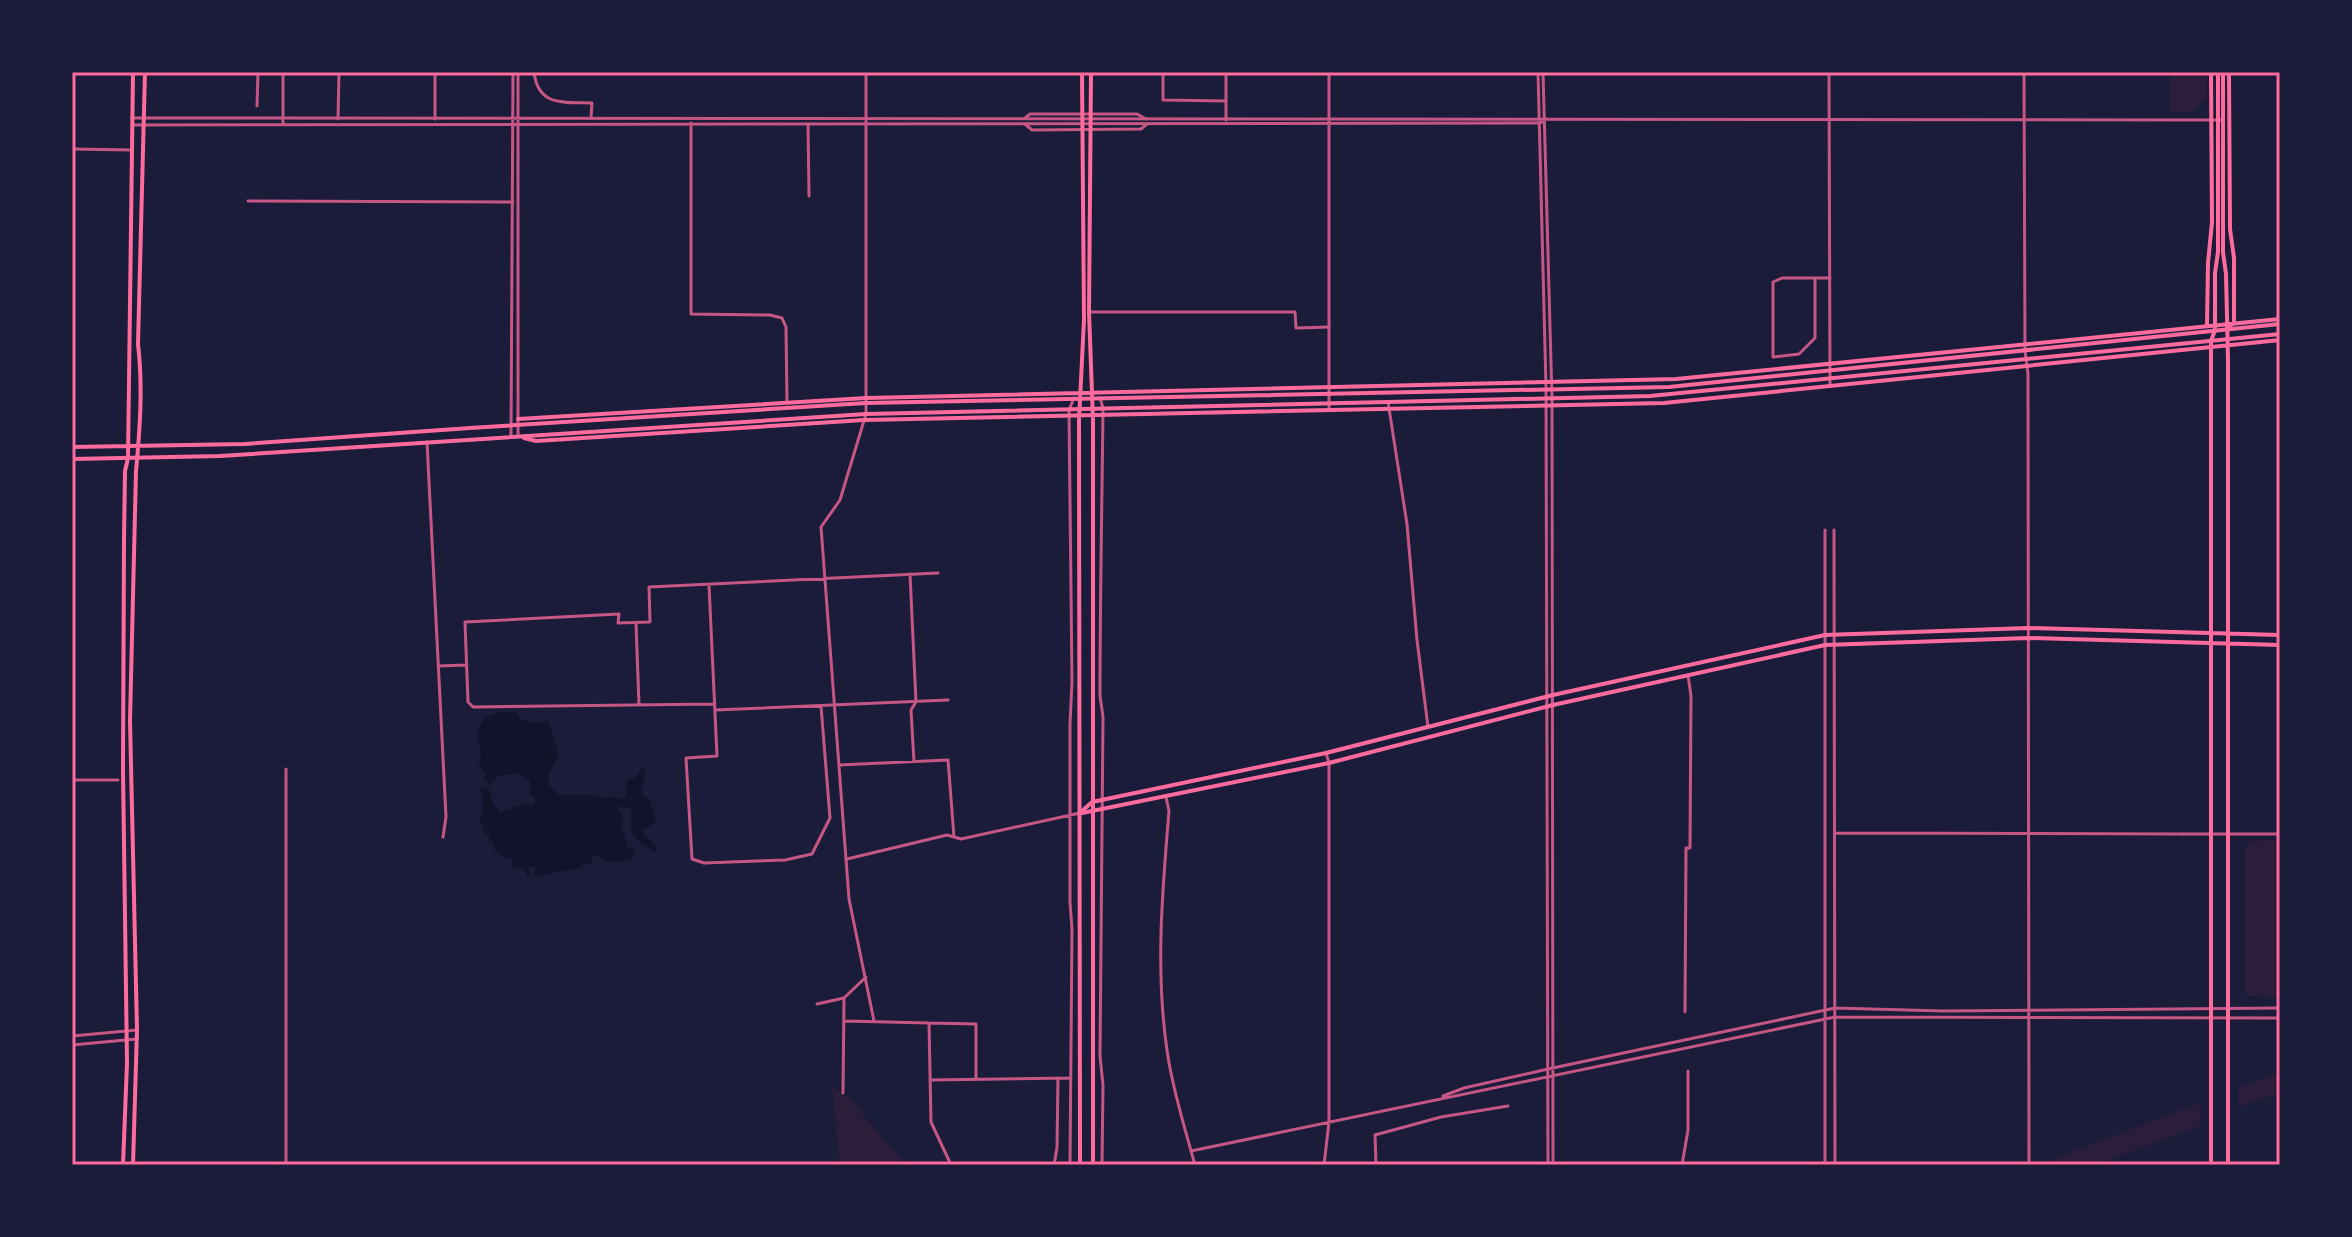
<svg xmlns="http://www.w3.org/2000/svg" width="2352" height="1237" font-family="Helvetica,sans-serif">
<rect width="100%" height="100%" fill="#1b1b3a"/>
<path fill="#2a1e3b" d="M 2170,72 L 2207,72 L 2207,98 L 2193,112 L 2170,112 Z
M 2280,840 L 2280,998 L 2247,996 L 2245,990 L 2245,850 L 2249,841 Z
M 2280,1072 L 2280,1093 L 2238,1107 L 2238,1088 Z
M 832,1087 L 849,1098 L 906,1165 L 840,1165 Z
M 2200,1103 L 2200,1126 L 2095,1165 L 2037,1165 Z"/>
<path fill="#12122b" d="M 500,712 L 516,712 L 521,719 L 536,723 L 548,721 L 559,754 L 549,774 L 549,785 L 558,795 L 597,795 L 600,798 L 613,797 L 624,800 L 627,791 L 626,782 L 637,776 L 643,766 L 645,775 L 641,792 L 650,801 L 656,822 L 641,831 L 657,848 L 656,852 C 648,847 633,841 631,829 C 630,822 633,817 631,809 L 620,806 L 617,810 L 623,817 L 622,828 L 628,848 L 635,850 L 631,860 C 615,865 608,862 594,854 L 591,863 L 583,864 L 580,868 L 537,876 L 534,875 L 536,867 L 528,867 L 530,873 L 527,876 L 526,872 L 518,866 L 513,868 L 512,858 L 504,857 L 495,851 L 493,842 L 490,840 L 488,834 L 483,833 L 484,827 L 479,823 L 483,807 L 481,788 L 489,789 L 493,804 L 500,812 L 525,804 L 533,806 L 535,802 L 534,796 L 529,795 L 530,781 L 519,774 L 500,775 L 490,784 L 484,780 L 486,773 L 480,768 C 478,762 482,757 480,749 C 477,734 476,734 484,718 Z"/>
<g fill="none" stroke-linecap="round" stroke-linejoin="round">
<path stroke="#c65784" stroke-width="3" d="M 534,72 C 538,107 564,102 592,103 L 591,118
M 1163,72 L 1163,100 L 1226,101
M 257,106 L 258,72
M 1025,118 L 1030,114 L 1137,114 L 1146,119
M 338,119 L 339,72
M 435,119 L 435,72
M 1226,120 L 1226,72
M 283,124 L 283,72
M 808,124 L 809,196
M 1025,124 L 1032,130 L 1141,129 L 1147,124
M 248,201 L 513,202
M 1815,278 L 1815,338 L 1799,354 L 1773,357 L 1773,282 L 1782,278 L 1830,278
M 1089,312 L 1295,312 L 1296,328 L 1329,327
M 1100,398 L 1103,408 C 1102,504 1100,600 1100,696 L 1103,717 L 1100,1056 L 1103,1085 L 1102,1165
M 866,414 L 840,500 L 821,527 L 849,899 L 874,1021
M 910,574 L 916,702 L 911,710 L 914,762
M 709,585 L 717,756 L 686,758 L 692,859 L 704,863 L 785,860 L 812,854 L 830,818 L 821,706
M 636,623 L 639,705
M 438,666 L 466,665
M 715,704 L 473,707 L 468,702 L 465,622 L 619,614 L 618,623 L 650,622 L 649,587 L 938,573
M 715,710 L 948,700
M 839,765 L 948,760 L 954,837
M 72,780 L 118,780
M 1166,797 L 1169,811 C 1162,894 1155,975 1168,1057 C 1174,1094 1185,1129 1195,1165
M 2183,834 L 2209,834
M 847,859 L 947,835 L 961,839 L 1080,813
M 817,1004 L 844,998 L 866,977
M 1685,1012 L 1686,848 L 1690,848 L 1691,696 L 1688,675
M 844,1021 L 929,1023 L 931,1122 L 951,1165
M 929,1023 L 976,1024 L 976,1078
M 930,1080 L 1070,1078
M 843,1093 L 844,998
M 1054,1165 L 1057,1148 L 1058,1078
M 1070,1165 L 1072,929 L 1070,902 L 1070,724 L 1072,682 L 1069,410 L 1074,398
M 1376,1165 L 1375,1135 L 1441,1117 L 1508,1106
M 1682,1165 L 1688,1130 L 1688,1071"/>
<path stroke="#c65784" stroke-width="3" d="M 1538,72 L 1546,388 L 1548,1165
M 1543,72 L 1552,399 L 1553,1165
M 1829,72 L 1830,386
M 2024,72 L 2025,351 L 2028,374 L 2029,1165
M 132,118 L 2220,120
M 691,123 L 691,314 L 770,315 L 782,318 L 786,327 L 787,403
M 133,125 L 1539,123 L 1544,121
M 72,149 L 132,150
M 1388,402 L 1407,524 L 1417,640 L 1428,727
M 1329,410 L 1329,72
M 866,414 L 866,72
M 511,436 L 513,72
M 518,436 L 518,72
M 427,442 L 446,817 L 443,837
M 1825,530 L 1825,1165
M 1834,530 L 1835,1165
M 1835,833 L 2183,834
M 2209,834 L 2280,834
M 72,1036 L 137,1030
M 72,1045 L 136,1039
M 1443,1096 L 1464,1088 L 1548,1069 L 1835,1008 L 1943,1011 L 2280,1008
M 1191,1151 L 1835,1017 L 2280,1018
M 286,1165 L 286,769
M 1324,1165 L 1329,1122 L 1329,763 L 1326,753"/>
<path stroke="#ff6b9d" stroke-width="4" d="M 1091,72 L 1089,312 L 1093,420 L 1093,1165
M 2223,72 L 2223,252 L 2226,274 L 2228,360 L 2228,1165
M 2207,325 L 2208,263 L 2212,222 L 2211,72
M 2226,329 L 2234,323 L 2234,258 L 2230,229 L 2229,72
M 518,419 L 866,398 L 1676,379 L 2280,319
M 524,438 L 536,441 L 864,420 L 1664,403 L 2280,340
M 1080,813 L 1092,802 L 1326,753 L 1553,695 L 1825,635 L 2028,628 L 2280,635
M 1082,813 L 1329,763 L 1553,705 L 1825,645 L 2028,638 L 2280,645
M 1080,1165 L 1079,420 L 1084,320 L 1082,72
M 2211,1165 L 2211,341 L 2215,330 L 2215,273 L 2218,252 L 2218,72"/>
<path stroke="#ff6b9d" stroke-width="4" d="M 72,447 L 245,444 L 470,428 L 866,403 L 1669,387 L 2280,324
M 72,459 L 220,456 L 866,414 L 1650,396 L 2280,334
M 123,1165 L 127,1063 L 123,771 L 124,539 L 125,471 L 128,458 L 133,72
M 133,1165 L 137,1030 L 130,721 L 136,471 C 140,429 143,387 138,344 L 145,72"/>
</g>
<rect width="2352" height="1237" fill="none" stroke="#1b1b3a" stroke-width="148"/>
<rect x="74" y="74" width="2204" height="1089" fill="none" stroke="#ff6b9d" stroke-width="3"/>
</svg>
